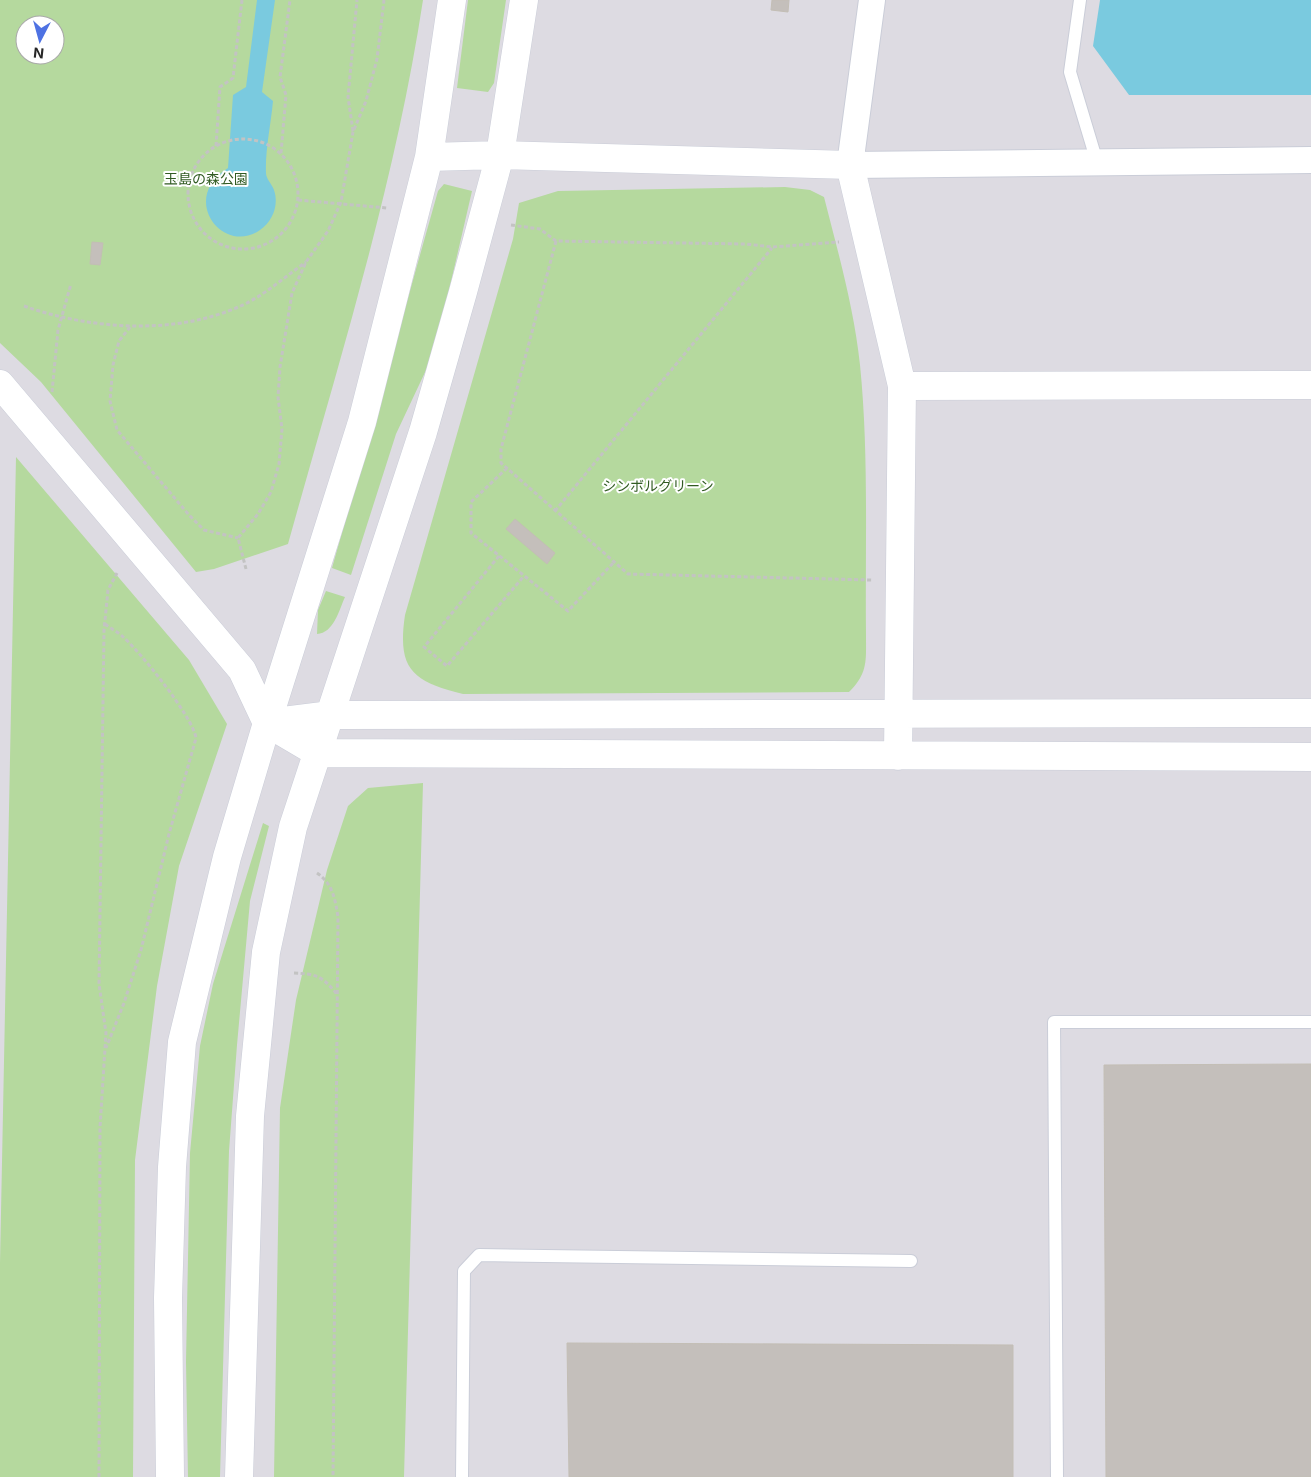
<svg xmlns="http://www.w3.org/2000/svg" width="1311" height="1477" font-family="Inter,'Noto Sans JP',sans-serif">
<rect width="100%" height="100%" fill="#e9e2db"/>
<path fill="#dddbe2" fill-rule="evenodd" d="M 0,0 L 1100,0 L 1094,46 L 1129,95 L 1311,95 L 1311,1477 L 0,1477 ZM 25,25 L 55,25 L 55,55 L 25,55 Z"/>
<path fill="#b5d99e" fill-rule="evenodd" d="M 0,0 L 423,0 C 395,185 338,364 288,544 L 214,569 L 196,572 L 41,382 L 0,343 ZM 25,25 L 55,25 L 55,55 L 25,55 Z
M 468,0 L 506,0 L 494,83 L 488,92 L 457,88 Z
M 444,184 L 472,191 L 435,351 L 396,434 L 351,575 L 332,568 L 438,191 Z
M 785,187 L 810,190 L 824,197 C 838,252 854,308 860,365 C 869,454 865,545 866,635 C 866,661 868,673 849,692 L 463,694 C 412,681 397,669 405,615 L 513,239 L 519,203 L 558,191 Z
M 16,457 L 189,660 L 227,724 L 179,866 L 157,986 L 135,1160 L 133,1477 L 0,1477 L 0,1263 Z
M 326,591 L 345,597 C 339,610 334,633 317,634 L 318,610 Z
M 423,783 L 404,1477 L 274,1477 L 280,1108 L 296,1000 L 327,870 L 348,806 L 368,788 Z
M 263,823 L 269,826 L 250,901 L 237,1045 L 229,1151 L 220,1477 L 188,1477 L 186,1362 L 190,1153 L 200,1046 L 213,984 Z"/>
<path fill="#7acadf" d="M 257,0 L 275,0 L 262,92 L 273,101 C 271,124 265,150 266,173 C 266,179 272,184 274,190 C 279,205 273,221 260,230 C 224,256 178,199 228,168 L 233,95 L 246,87 Z
M 1100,0 L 1311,0 L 1311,95 L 1129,95 L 1093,46 Z"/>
<path fill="#c4bfbb" stroke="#c3beb5" d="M 772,0 L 789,0 L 788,12 L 771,10 Z
M 92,242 L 103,243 L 100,265 L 90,264 Z
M 515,519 L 555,553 L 547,564 L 506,529 Z
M 1311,1064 L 1311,1477 L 1106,1477 L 1104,1065 Z
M 567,1343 L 1013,1345 L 1013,1477 L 569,1477 Z"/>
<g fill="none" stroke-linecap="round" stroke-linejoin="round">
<g stroke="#cacdd8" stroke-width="14">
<path id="lane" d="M 1080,0 L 1070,72 L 1097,162
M 462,1477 L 464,1271 L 479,1255 L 911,1261
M 1057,1477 L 1054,1022 L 1311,1022"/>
</g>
<g stroke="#cacdd8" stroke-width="28">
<path id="street" d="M 872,0 L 850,165 L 1311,160"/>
</g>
<g stroke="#cacdd8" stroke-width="29">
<path id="secondary" d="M 429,157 L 500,155 L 850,165 L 902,386 L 898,756
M 0,384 L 242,670 L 267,723 L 318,753 L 1311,757
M 902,386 L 1311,385
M 267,723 L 331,715 L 1311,713
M 170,1477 L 168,1298 L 172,1167 L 182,1042 L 227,857 L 267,723 L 362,422 L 429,157 L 452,0
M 239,1477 L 250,1116 L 266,952 L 293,827 L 423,432 L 463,292 L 500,155 L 524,0"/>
</g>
<path stroke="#c3c3c3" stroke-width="3" stroke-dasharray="4 2.5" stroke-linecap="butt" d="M 353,131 L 348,97 L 357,0
M188 194a55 55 0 1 1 110 0a55 55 0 1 1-110 0Z
M 216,146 L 220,87 L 233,78 L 242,0
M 281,153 L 286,95 L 280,77 L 290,0
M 298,200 L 387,208
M 511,225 L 540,229 L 556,241 L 746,244 L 772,247 L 839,242
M 556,241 L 501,449 L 501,463 L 628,574 L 872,580
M 24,306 C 92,330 178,336 245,304 C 267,293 286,276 306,262
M 130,327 L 119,341 L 113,365 L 110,401 L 117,430 L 189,515 L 204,530 L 238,538
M 52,392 L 58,330 L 71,284
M 507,468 L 471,502 L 471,533 L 568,611 L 614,562
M 555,511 L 772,248
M 499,556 L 424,647 L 447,666 L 524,576
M 246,569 L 238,538 L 258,514 L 271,492 L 279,464 L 282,429 L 278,397 L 280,367 L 292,293 L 306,262 L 328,231 L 341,202 L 353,132 L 366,101 L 377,59 L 384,0
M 105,624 C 110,628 116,631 121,635 C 139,650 193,717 196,738 L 169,834 L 141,950 L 124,1003 L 106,1048
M 317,873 C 333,884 335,899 338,917 L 333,1477
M 294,973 C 316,974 322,976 336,993
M 99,1477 L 100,1127 L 106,1033 L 99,984 L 104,630 L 108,590 L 117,573"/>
<use href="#lane" stroke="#fff" stroke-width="12"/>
<use href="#street" stroke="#fff" stroke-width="26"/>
<use href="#secondary" stroke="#fff" stroke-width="28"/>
</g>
<g text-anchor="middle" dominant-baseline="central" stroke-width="4" stroke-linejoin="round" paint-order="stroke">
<g font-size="14" fill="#315b22" stroke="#fff">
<text x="206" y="178">玉島の森公園</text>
<text x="658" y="485">シンボルグリーン</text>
</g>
</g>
<g transform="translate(40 40) rotate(186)"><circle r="24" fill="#ffffff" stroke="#a9a9a9"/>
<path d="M0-4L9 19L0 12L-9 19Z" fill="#4e72e3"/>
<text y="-8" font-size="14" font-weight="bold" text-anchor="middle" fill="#282828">N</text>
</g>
</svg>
